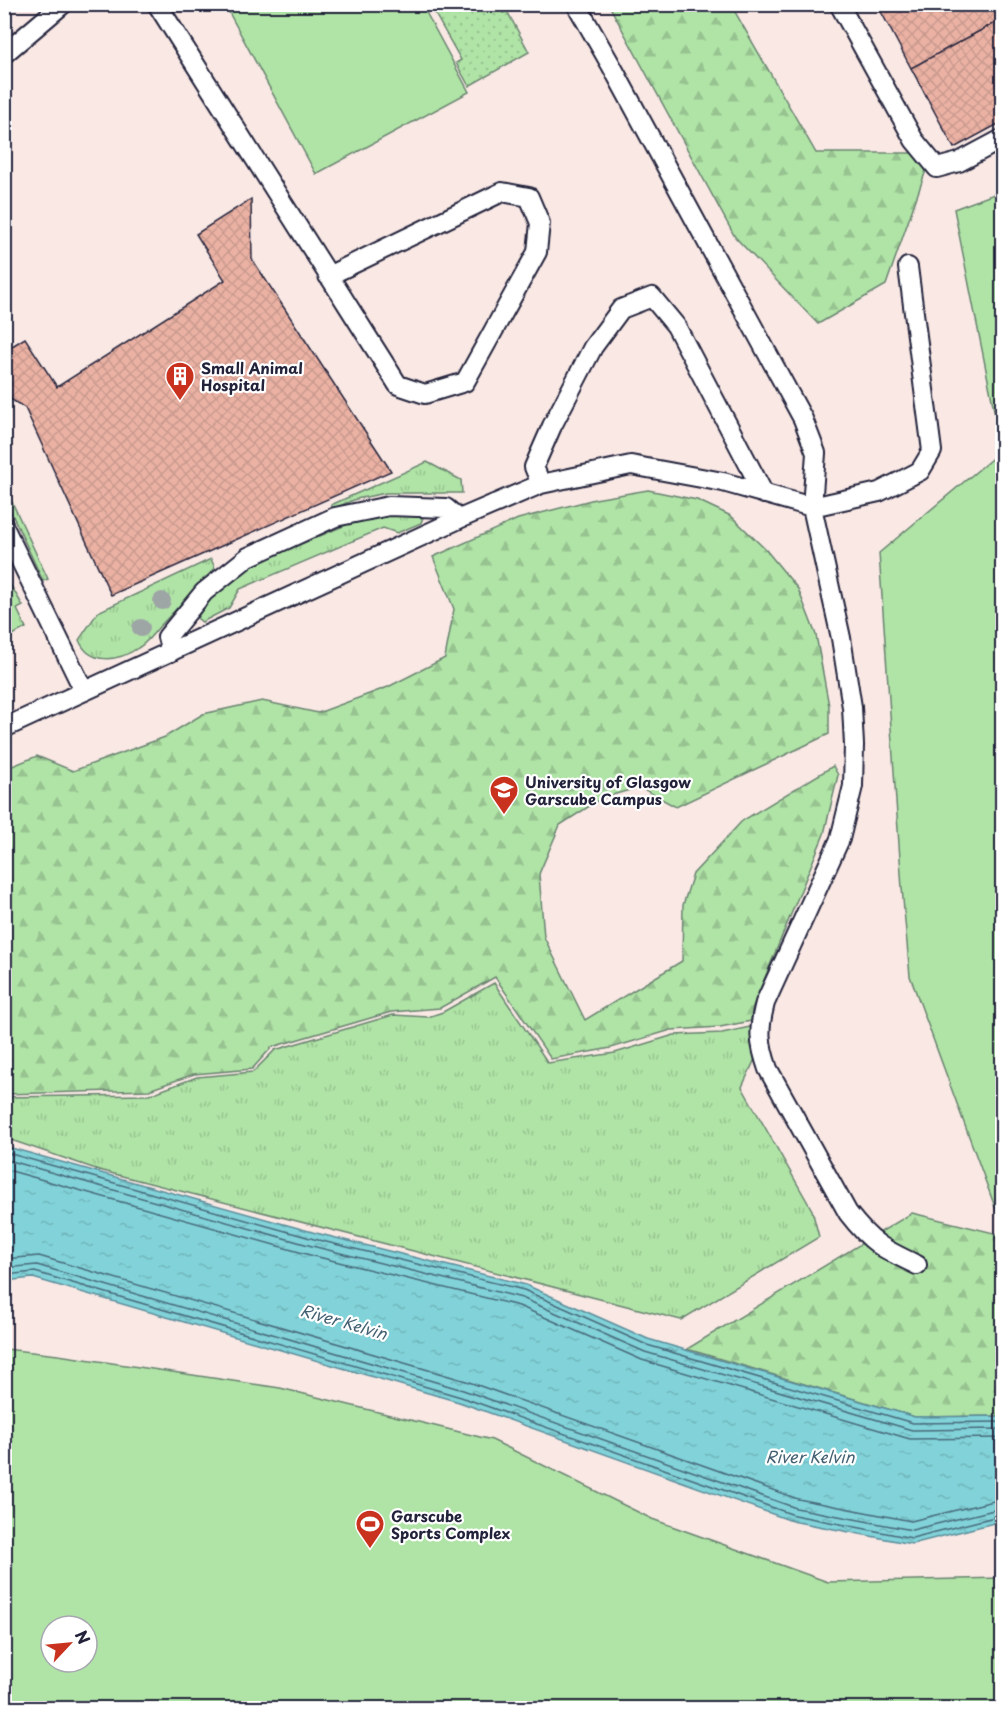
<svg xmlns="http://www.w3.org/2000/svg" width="1007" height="1713" font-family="'Playpen Sans',sans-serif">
<defs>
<pattern id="grass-tufts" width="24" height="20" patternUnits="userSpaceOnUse" patternTransform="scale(1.5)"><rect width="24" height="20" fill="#b0e4a6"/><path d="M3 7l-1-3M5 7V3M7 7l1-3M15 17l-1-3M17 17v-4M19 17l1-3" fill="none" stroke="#97c390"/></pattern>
<pattern id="forest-firs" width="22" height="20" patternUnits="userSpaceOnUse" patternTransform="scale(1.5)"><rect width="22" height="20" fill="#b0e4a6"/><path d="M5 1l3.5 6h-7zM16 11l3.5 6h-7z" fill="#97c390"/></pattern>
<pattern id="park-dots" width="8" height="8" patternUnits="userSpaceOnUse" patternTransform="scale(1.5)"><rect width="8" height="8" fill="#b0e4a6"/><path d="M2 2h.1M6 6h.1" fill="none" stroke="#97c390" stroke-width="1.8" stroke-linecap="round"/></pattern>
<pattern id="water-ripples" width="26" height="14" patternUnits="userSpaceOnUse" patternTransform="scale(1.5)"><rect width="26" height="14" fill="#81d3d9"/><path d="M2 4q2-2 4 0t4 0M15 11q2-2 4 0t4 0" fill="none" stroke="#6fb5bb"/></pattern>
<pattern id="building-cross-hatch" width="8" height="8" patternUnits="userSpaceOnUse" patternTransform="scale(1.5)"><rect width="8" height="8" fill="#ebb2a4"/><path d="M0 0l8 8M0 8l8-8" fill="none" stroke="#c9998e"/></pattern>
</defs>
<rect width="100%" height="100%" fill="#fff"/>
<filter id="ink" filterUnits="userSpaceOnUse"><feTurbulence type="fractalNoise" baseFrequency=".0167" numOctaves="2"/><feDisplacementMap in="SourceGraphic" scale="12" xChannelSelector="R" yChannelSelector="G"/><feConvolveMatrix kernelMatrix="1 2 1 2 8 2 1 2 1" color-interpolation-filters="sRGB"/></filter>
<g filter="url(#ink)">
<path fill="#f9e8e4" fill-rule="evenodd" d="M 5,5 L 1002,5 L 1002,1708 L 5,1708 ZM 51,1626 L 87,1626 L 87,1662 L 51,1662 Z"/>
<path fill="url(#grass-tufts)" stroke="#698370" stroke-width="1.5" d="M 427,462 L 461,480 L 462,493 L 386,493 L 356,499 L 332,509 L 331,505 Z
M 5,487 L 48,579 L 43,581 L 5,499 Z
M 394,515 L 420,515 L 423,517 L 421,523 L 397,533 L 383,528 L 240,589 L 229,608 L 202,622 L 197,618 L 209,599 L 254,564 L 348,524 Z
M 211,559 L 215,568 C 197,587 179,606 161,625 C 154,632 147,643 138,648 C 119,661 90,666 79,640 L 98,612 Z
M 4,574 L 23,606 L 17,609 L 26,628 L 5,639 Z
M 494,983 L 548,1063 L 615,1053 L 674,1035 L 722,1033 L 755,1026 L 755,1059 L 742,1087 L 812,1210 L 819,1237 L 681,1320 L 99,1170 L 5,1138 L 5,1097 L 149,1095 L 197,1077 L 253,1072 L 275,1050 L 393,1015 L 428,1017 L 443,1012 Z"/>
<path fill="url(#forest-firs)" stroke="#698370" stroke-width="1.5" d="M 609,5 L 731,5 L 816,153 L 932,153 L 886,285 L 818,324 L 735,237 Z
M 648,490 L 697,500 L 731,516 L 766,550 L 798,589 L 816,635 L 829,706 L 829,734 L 676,807 L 640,787 L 602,798 L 560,825 L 539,874 L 544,937 L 585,1020 L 682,961 L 683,905 L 693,874 L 742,821 L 833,766 L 838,775 L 824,834 L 752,1009 L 751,1021 L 720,1027 L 671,1030 L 611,1048 L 551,1059 L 495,977 L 440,1008 L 391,1012 L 272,1047 L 252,1069 L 194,1074 L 149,1090 L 5,1094 L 5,769 L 37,756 L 73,771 L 165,737 L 203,714 L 262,701 L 318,713 L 388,687 L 445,658 L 454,609 L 433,557 L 518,519 L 595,499 Z
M 912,1213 L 1002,1235 L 1002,1416 L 915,1417 L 687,1349 Z"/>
<path fill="url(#park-dots)" stroke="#698370" stroke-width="1.5" d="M 430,5 L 498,5 L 503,13 L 507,11 L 529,52 L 469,86 L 456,63 L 461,60 Z"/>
<path fill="#b0e4a6" stroke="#698370" stroke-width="1.5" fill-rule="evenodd" d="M 225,5 L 422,5 L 469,92 L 316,174 Z
M 1002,191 L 1002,1226 L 910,976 L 902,888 L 879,553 L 1002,450 L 954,209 Z
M 5,1349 L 58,1355 L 280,1388 L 492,1440 L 652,1519 L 828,1582 L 1002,1578 L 1002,1708 L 5,1708 ZM 51,1626 L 87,1626 L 87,1662 L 51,1662 Z"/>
<path fill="url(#water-ripples)" stroke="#5b8c9a" stroke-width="1.5" d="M 4,1146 L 316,1233 L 526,1285 L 648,1339 L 915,1417 L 1002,1416 L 1002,1521 L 912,1544 L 792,1521 L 459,1402 L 33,1278 L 5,1281 Z"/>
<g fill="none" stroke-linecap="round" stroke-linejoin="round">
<path stroke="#48697a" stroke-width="1.5" d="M 4,1152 L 314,1239 L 524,1290 L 647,1345 L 913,1423 L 1002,1422
M 4,1159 L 312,1246 L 522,1298 L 645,1352 L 912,1430 L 1002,1429
M 4,1169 L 310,1255 L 519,1306 L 642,1360 L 910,1439 L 1002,1438
M 4,1259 L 39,1256 L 466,1381 L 798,1499 L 911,1521 L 1002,1499
M 4,1268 L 37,1265 L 463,1390 L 796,1508 L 912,1530 L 1002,1508
M 4,1275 L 35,1272 L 461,1397 L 794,1515 L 912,1538 L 1002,1515"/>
</g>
<path fill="url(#building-cross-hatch)" stroke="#22223b" stroke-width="1.5" d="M 877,4 L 1002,4 L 1002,19 L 911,68 Z
M 1002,19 L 1002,122 L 954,148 L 911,68 Z
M 251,199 L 252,259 L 391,471 L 111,595 L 25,408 L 4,395 L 4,351 L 25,338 L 57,387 L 225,280 L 196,234 Z"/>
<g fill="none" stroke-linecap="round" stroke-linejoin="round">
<g stroke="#22223b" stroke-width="22">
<path id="lane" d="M 157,4 L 398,385 L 425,394 L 465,382 L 537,252 L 540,223 L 529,197 L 502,192 L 328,276
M 576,4 L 611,65 L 803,419 L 816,453 L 812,507 L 841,638 L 852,707 L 854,745 L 853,786 L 840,839 L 765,1003 C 758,1030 759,1043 768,1069 L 848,1213 C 872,1244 883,1249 917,1265
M 839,4 L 914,140 L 937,168 L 959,162 L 1002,139
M 4,54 L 63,4
M 541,484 L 534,467 L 552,426 L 593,347 L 621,309 L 652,297 L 676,326 L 764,494
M 4,527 L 84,691
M 171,652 L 167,637 L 204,592 L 248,557 L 335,517 L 389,506 L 446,508 L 459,519
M 4,728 L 459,519 L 541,484 L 631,465 L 723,482 L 812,507 L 879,492 L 920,471 L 932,451 L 908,267"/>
</g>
<use href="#lane" stroke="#fff" stroke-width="18"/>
</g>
<g fill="#9da5a5">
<circle cx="162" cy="601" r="9"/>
<circle cx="141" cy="628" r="9"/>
</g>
</g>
<defs>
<g id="building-pin" transform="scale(1.5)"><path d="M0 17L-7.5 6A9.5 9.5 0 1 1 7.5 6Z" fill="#c8321e" stroke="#fff"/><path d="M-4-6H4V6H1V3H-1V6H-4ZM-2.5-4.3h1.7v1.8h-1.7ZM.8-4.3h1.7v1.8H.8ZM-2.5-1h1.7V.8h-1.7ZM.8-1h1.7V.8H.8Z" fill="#fff"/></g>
<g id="university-pin" transform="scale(1.5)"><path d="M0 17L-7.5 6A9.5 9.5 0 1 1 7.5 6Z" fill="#c8321e" stroke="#fff"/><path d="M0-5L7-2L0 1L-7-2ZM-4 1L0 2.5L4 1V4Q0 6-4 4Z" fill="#fff"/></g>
<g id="stadium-pin" transform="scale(1.5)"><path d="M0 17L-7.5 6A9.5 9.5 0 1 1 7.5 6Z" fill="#c8321e" stroke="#fff"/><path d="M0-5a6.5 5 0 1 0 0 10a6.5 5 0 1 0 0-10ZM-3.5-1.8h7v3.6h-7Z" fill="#fff"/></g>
</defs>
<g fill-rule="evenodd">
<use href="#building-pin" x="180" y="376"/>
<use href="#university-pin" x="504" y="790"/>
<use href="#stadium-pin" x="370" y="1524"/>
</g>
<g text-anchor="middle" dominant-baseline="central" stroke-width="4.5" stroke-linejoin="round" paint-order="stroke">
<g font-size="15" font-weight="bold" fill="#22223b" stroke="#fff" text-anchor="start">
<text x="201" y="367">Small Animal<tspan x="201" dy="17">Hospital</tspan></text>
<text x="525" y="781">University of Glasgow<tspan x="525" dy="17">Garscube Campus</tspan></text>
<text x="391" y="1515">Garscube<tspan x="391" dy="17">Sports Complex</tspan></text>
</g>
<g font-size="16" font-style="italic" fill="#436072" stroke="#fff">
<text transform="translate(344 1321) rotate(16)">River Kelvin</text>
<text x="810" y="1456">River Kelvin</text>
</g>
</g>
<rect width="1007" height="1713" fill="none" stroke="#fff" stroke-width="24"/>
<rect x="12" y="12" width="983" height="1689" fill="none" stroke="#22223b" stroke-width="2" filter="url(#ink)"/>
<g transform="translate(69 1644) rotate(64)"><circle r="28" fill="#ffffff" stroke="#a7a7b1" stroke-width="1.5"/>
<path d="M0-4.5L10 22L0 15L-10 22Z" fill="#c8321e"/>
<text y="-9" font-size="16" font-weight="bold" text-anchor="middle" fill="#22223b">N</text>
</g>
</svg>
